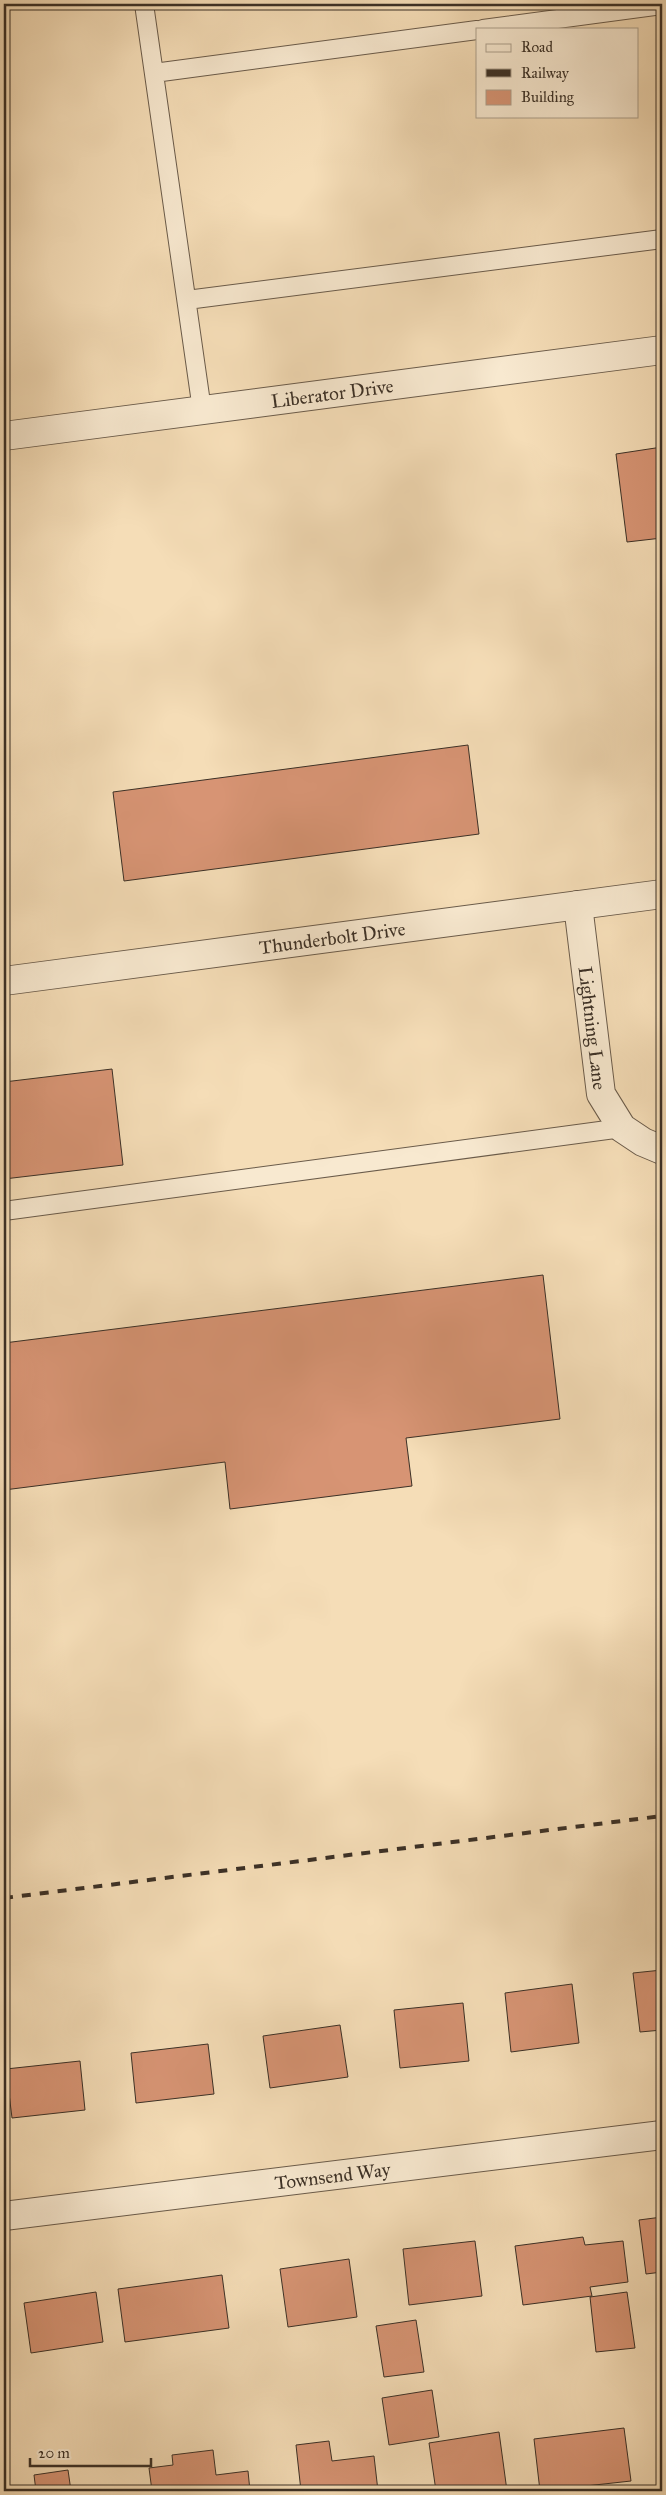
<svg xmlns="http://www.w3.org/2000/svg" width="666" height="2495" font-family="'IM FELL Great Primer',serif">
<rect width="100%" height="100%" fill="#f5ddb7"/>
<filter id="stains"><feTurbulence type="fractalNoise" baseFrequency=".004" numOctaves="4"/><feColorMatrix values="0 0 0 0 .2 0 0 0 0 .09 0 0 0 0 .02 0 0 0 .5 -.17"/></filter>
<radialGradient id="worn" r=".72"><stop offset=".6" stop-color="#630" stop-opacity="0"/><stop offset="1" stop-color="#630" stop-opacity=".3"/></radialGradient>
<path fill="#d79474" stroke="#3b3026" d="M 662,447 L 662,538 L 627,542 L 616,454 Z
M 468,745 L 479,834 L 124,881 L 113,792 Z
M 112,1069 L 123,1165 L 4,1179 L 4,1082 Z
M 543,1275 L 560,1419 L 406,1438 L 412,1486 L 230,1509 L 225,1462 L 4,1490 L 4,1343 Z
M 662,1970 L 662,2030 L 640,2032 L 633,1973 Z
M 572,1984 L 579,2043 L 511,2052 L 505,1993 Z
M 463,2003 L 469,2061 L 400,2068 L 394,2010 Z
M 340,2025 L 348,2077 L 270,2088 L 263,2036 Z
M 208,2044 L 214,2094 L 136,2103 L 131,2053 Z
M 80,2061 L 85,2110 L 12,2118 L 6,2069 Z
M 662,2217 L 662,2272 L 646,2274 L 639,2220 Z
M 583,2237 L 585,2245 L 623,2241 L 628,2282 L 590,2287 L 592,2296 L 523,2305 L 515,2246 Z
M 475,2241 L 482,2296 L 409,2305 L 403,2249 Z
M 349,2259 L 357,2317 L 288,2327 L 280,2269 Z
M 222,2275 L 229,2328 L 125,2342 L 118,2289 Z
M 96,2292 L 103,2342 L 31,2353 L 24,2303 Z
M 627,2292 L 635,2348 L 596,2352 L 590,2297 Z
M 416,2320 L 424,2372 L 384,2377 L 376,2326 Z
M 432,2390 L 439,2437 L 389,2445 L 382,2398 Z
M 624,2428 L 631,2481 L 540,2491 L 534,2439 Z
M 499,2432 L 507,2491 L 436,2491 L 429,2443 Z
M 329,2441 L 332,2461 L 374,2456 L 378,2491 L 301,2491 L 296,2445 Z
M 213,2450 L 216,2475 L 248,2471 L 250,2491 L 152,2491 L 149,2468 L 173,2465 L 172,2455 Z
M 68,2470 L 71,2491 L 36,2491 L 34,2475 Z
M 119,2487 L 119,2491 L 85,2491 Z"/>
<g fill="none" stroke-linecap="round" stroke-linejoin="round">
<g stroke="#6a5b4a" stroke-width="20">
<path id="service" d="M 144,4 L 202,410
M 483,29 L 662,5
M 154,73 L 477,30
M 187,300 L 662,239
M 4,1211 L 622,1128"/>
</g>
<g stroke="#6a5b4a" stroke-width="30">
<g id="minor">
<path id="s1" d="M 4,436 L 662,350"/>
<path id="s2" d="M 578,905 L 601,1094 L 622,1128 L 643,1142 L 662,1150"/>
<path id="s3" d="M 4,981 L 662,894"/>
<path id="s4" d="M 4,2216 L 662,2135"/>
</g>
</g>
<use href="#service" stroke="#f8e9d0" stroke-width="18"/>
<use href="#minor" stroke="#f8e9d0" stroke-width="28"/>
<path stroke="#3b3026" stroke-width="4" stroke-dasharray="9 9" stroke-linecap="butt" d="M 4,1898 L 662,1816"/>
</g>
<g text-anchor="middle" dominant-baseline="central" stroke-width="4" stroke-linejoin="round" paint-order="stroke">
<g font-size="19" fill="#3b3026" stroke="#f8e9d0">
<text stroke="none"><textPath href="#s1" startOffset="331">Liberator Drive</textPath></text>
<text stroke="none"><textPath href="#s3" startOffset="331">Thunderbolt Drive</textPath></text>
<text stroke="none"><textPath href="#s2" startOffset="124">Lightning Lane</textPath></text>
<text stroke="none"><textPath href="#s4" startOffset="331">Townsend Way</textPath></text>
</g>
</g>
<rect width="666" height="2495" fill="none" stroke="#f5ddb7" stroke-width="20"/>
<rect x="5" y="5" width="656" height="2485" fill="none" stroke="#3b3026" stroke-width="2.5"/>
<rect x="10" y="10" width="646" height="2475" fill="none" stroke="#3b3026"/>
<rect x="476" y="28" width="162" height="90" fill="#f8e9d0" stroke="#ac9f8c"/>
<rect x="486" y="44" width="25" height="8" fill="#f8e9d0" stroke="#ac9f8c"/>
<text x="521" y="52" font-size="15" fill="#3b3026">Road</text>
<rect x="486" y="69" width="25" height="8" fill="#3b3026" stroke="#ac9f8c"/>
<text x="521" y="78" font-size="15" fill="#3b3026">Railway</text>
<rect x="486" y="90" width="25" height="15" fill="#d79474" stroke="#ac9f8c"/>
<text x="521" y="102" font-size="15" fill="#3b3026">Building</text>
<path d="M30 2458v8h121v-8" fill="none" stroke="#3b3026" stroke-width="2.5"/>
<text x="38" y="2458" font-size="15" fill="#3b3026" stroke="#f8e9d0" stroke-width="4" paint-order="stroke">20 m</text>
<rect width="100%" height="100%" filter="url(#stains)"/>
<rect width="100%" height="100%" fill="url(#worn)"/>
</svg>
